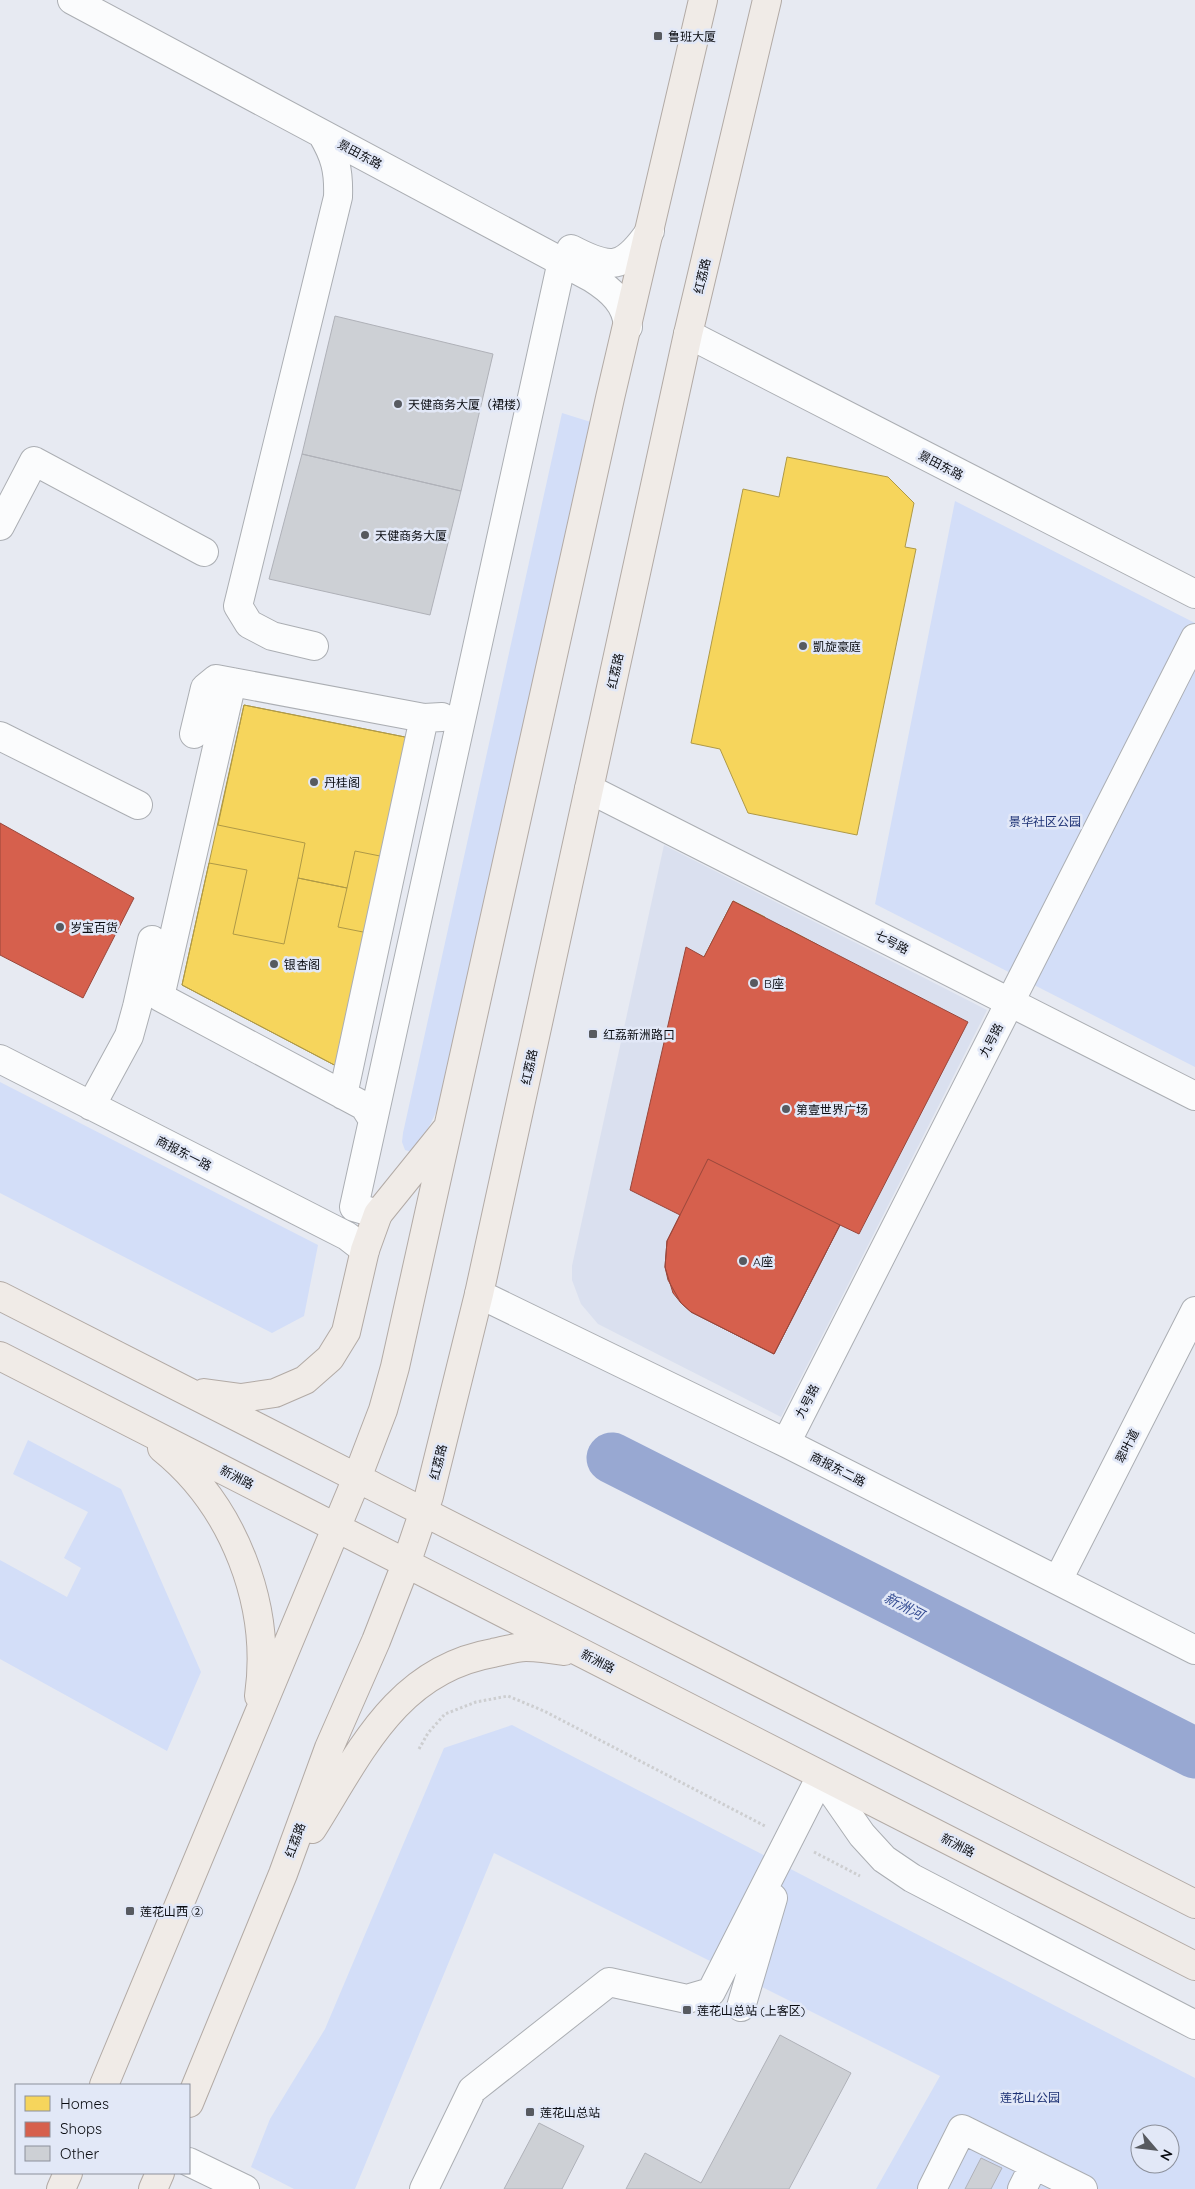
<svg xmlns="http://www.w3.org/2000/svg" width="1195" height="2189" font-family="Quicksand,'Noto Sans SC',sans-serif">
<rect width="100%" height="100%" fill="#e7eaf2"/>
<path fill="#dae0ef" d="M 664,845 L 987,1010 L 781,1417 L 598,1324 L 581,1304 L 572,1280 L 572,1266 Z"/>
<path fill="#d3def8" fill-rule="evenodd" d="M 562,413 L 594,423 L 449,1080 C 439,1105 430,1132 411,1152 L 405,1150 L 402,1142 L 403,1133 Z
M 955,501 L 1195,623 L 1195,1067 L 875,904 Z
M 0,1082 L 318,1245 L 304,1316 L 272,1333 L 0,1193 Z
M 28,1440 L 121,1489 L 201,1672 L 167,1751 L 0,1659 L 0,1560 L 67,1597 L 81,1568 L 64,1558 L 88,1512 L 13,1474 Z
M 512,1725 L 1195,2078 L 1195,2189 L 876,2189 L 940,2076 L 494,1853 L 355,2189 L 294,2189 L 251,2167 L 270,2119 L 325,2029 L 444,1748 ZM 1140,2134 L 1170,2134 L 1170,2164 L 1140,2164 Z"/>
<path fill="#f6d55c" stroke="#af9946" d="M 787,457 L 888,477 L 914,503 L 905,547 L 916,549 L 857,835 L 748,813 L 720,749 L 691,743 L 743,489 L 779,497 Z
M 244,705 L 410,738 L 340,1068 L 182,985 Z
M 244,705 L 410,738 L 385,857 L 355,851 L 347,888 L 298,878 L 305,843 L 218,825 Z
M 209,863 L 247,870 L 233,934 L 284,944 L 298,878 L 347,888 L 338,927 L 368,933 L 340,1068 L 182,985 Z
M 733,901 L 765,917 L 749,948 L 771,959 L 786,928 L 818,945 L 803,975 L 832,990 L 797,1059 L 768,1044 L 752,1074 L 720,1058 L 736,1028 L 714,1017 L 699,1046 L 667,1029 Z"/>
<path fill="#d6604d" stroke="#99473b" d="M 0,823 L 134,898 L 83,998 L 0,955 Z
M 733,901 L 968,1022 L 859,1234 L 840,1225 L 774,1354 L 691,1312 L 681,1303 L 673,1293 L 665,1267 L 667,1241 L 680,1215 L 630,1190 L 686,947 L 704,957 Z
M 708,1159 L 840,1225 L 774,1354 L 691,1312 L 681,1303 L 668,1280 L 665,1267 L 667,1241 Z"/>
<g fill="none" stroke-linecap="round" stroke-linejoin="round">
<path stroke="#98a8d2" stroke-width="51" d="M 612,1458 L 1195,1753"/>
</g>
<path fill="#cdd0d5" stroke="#afb1b8" d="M 335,316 L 493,354 L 461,491 L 302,454 Z
M 302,454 L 461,491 L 430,615 L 269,579 Z
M 780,2035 L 851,2073 L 789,2189 L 626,2189 L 645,2153 L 701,2183 Z
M 539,2123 L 584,2146 L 562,2189 L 504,2189 Z
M 981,2158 L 1002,2168 L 991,2189 L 965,2189 Z"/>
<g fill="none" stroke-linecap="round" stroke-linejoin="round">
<g stroke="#abaeb3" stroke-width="30">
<path id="minor" d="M 72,0 L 592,278 C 611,290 627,304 628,327
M 571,249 C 611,270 623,270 650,231
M 688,334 L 1195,594
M 0,526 L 34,461 L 204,552
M 314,646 L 272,636 L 249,624 L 238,606 L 338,197 C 339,170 335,156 322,134
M 232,682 L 160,997 L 364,1106 L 373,1120
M 194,734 L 205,688 L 216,679 L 424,718 L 442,717
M 0,736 L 138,805
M 589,789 L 1195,1096
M 0,1059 L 347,1236 L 365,1250
M 343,1095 L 424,718
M 91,1106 L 129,1036 L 137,1007 L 152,940
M 378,1214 L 354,1207 L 562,261
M 479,1294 L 786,1443 L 1195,1650
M 786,1443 L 1195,638
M 1058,1580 L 1195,1311
M 741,2007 L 773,1898
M 189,2162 L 245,2189
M 424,2189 L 472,2090 L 609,1982 L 687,1999 L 711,1992 L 821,1776 L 862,1835 L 884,1859 L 912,1878 L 1195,2025
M 932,2189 L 962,2129 L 1083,2189
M 1022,2189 L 1034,2165"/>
</g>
<g stroke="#b2aaa5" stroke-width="30">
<path id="major" d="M 0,1296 L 373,1486
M 0,1356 L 1195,1966
M 204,1393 L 241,1398 L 275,1393 L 305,1380 L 330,1358 L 346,1332 L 365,1250 L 378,1214 L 445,1131
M 162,1448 C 234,1506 272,1605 259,1696
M 357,1478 L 1195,1904
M 312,1829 C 360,1753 396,1670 493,1653 C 503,1651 516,1647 526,1647 C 539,1647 552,1649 564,1651
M 104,2085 L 357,1478 L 383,1410 L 395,1367 L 610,398 L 703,0
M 189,2103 L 283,1874 L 329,1748 L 376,1641 L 406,1564 L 429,1496 L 479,1294 L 688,334 L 767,0
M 61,2189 L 68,2173
M 153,2189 L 160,2173"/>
</g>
<path stroke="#cdced0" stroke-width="3" stroke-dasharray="2.5 2.5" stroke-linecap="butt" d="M 419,1749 L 428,1733 L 445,1714 L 476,1702 L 508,1696 L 544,1711 L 765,1826
M 814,1852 L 860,1876"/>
<use href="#minor" stroke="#fbfcfd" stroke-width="28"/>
<use href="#major" stroke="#f0ebe7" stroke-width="28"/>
</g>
<g fill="#575a60" stroke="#e2e8f7" stroke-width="2">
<rect x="653" y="31" width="10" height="10" rx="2.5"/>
<circle cx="398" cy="404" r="5"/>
<circle cx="365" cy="535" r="5"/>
<circle cx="803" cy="646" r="5"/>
<circle cx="314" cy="782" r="5"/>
<circle cx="60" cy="927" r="5"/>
<circle cx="274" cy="964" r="5"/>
<circle cx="754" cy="983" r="5"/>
<rect x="588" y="1029" width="10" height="10" rx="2.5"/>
<circle cx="786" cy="1109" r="5"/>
<circle cx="743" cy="1261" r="5"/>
<rect x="125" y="1906" width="10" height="10" rx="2.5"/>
<rect x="682" y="2005" width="10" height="10" rx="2.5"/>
<rect x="525" y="2107" width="10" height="10" rx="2.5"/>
</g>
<g text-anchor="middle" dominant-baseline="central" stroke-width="5" stroke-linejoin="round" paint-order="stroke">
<g font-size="12" fill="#0a0c11" stroke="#e2e8f7" text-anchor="start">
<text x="668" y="36">鲁班大厦</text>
<text x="408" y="404">天健商务大厦（裙楼）</text>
<text x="375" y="535">天健商务大厦</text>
<text x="813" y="646">凱旋豪庭</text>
<text x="324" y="782">丹桂阁</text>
<text x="70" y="927">岁宝百货</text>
<text x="284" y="964">银杏阁</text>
<text x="764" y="983">B座</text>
<text x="603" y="1034">红荔新洲路口</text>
<text x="796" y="1109">第壹世界广场</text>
<text x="753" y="1261">A座</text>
<text x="140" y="1911">莲花山西 ②</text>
<text x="697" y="2010">莲花山总站 (上客区)</text>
<text x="540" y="2112">莲花山总站</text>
</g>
<g font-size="12" fill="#0a0c11" stroke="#e2e8f7">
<text transform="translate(360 154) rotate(28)">景田东路</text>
<text transform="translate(702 276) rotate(-77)">红荔路</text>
<text transform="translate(941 465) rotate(27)">景田东路</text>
<text transform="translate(615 671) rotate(-78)">红荔路</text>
<text transform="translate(892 942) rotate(27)">七号路</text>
<text transform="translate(991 1040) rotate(-63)">九号路</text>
<text transform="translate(529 1067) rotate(-78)">红荔路</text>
<text transform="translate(184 1153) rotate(27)">商报东一路</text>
<text transform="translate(807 1401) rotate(-63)">九号路</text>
<text transform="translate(1127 1446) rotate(-63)">翠叶道</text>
<text transform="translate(438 1462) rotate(-76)">红荔路</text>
<text transform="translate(838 1469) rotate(27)">商报东二路</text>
<text transform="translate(237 1477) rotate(27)">新洲路</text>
<text transform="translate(598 1661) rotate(27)">新洲路</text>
<text transform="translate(295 1840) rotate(-70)">红荔路</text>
<text transform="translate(958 1845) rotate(27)">新洲路</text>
</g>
<g font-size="12" fill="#1d3174" stroke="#e2e8f7">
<text x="1045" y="821">景华社区公园</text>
<text x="1030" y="2097">莲花山公园</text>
</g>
<g font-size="14" font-style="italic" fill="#344c92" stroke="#e2e8f7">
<text transform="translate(904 1606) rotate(27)">新洲河</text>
</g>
</g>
<rect x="15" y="2084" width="175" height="90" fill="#e2e8f7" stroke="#8c909b"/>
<rect x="25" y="2096" width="25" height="15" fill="#f6d55c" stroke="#8c909b"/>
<text x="60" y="2109" font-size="15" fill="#0a0c11">Homes</text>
<rect x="25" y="2122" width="25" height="15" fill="#d6604d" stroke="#8c909b"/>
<text x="60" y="2134" font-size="15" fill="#0a0c11">Shops</text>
<rect x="25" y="2146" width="25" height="15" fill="#cdd0d5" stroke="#8c909b"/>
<text x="60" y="2159" font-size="15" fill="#0a0c11">Other</text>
<g transform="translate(1155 2149) rotate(118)"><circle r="24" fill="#e2e8f7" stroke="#8c909b"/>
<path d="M0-4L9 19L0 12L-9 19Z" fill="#575a60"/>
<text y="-8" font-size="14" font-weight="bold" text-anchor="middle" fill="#0a0c11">N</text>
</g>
</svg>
